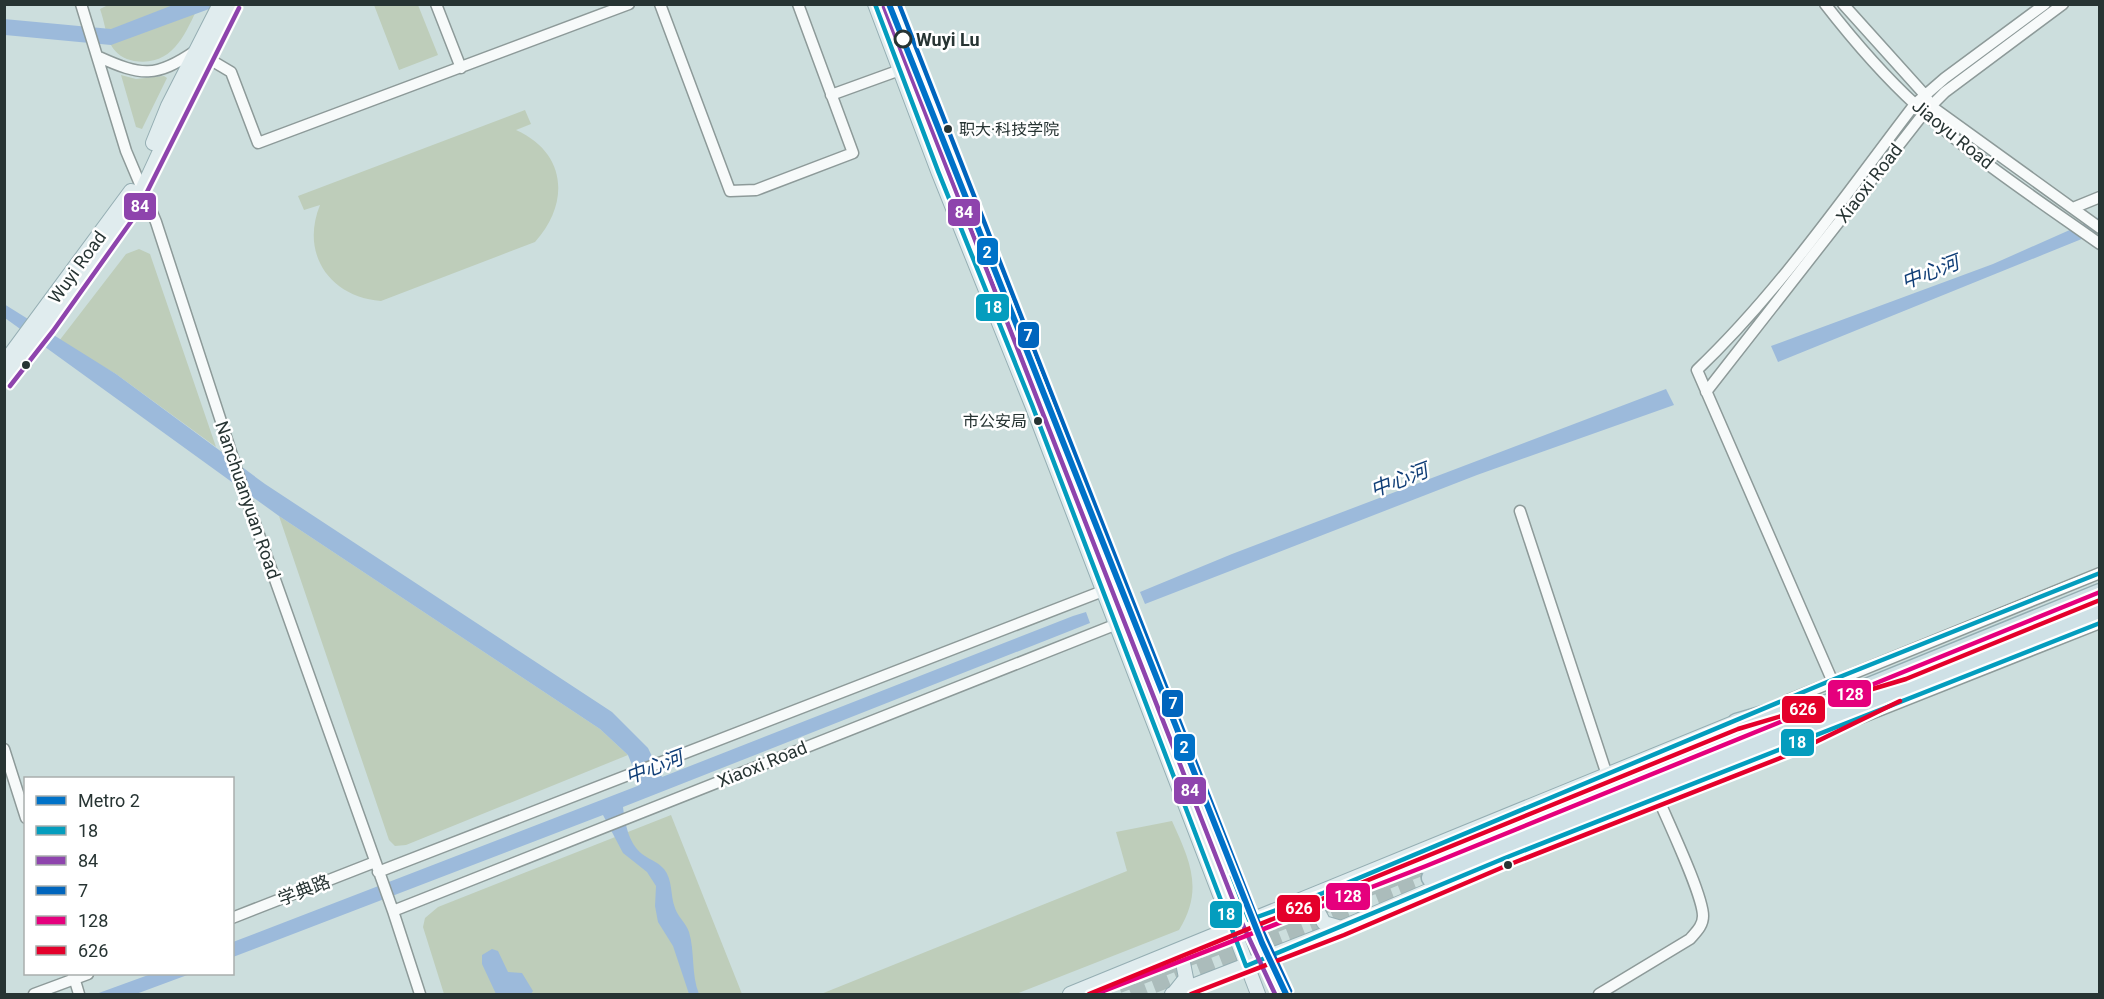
<svg xmlns="http://www.w3.org/2000/svg" width="2104" height="999" font-family="Roboto,'Noto Sans SC',sans-serif">
<rect width="100%" height="100%" fill="#ccdedd"/>
<path fill="#becdba" d="M 110,4 L 199,5 C 185,34 173,67 134,61 C 124,59 116,54 111,45 C 106,35 104,20 100,9 Z
M 374,5 L 418,5 L 438,55 L 399,70 Z
M 121,75 L 136,79 L 164,76 L 167,78 L 142,129 L 136,127 Z
M 525,110 L 531,124 L 516,130 C 567,153 570,203 535,242 L 381,301 C 330,297 300,254 320,205 L 304,210 L 298,196 Z
M 139,249 L 150,254 L 216,447 L 116,374 L 59,341 L 126,254 Z
M 279,516 L 600,729 L 628,755 L 406,845 L 395,846 L 389,840 Z
M 671,815 L 742,994 L 444,994 L 423,927 L 425,918 L 438,907 Z
M 1172,821 C 1190,861 1204,889 1179,930 L 1016,994 L 821,994 L 1127,871 L 1116,832 Z"/>
<path fill="#9cbadb" d="M 173,5 L 220,5 L 111,45 L 5,35 L 4,19 L 111,29 Z
M 2099,217 L 2099,232 L 1778,362 L 1771,346 L 1993,264 Z
M 4,304 L 116,374 L 265,484 L 612,712 L 648,748 L 662,777 L 1073,616 L 1086,612 L 1090,623 L 623,807 C 625,824 629,846 645,856 C 651,860 659,863 664,869 C 673,880 670,895 675,908 C 678,917 686,923 689,932 C 695,952 691,974 699,994 L 689,994 L 673,946 L 658,922 L 655,906 L 656,886 L 647,872 L 623,853 L 603,815 L 233,957 L 233,942 L 640,785 L 628,755 L 600,729 L 279,516 L 5,318 Z
M 1666,389 L 1674,405 L 1477,475 L 1145,604 L 1140,592 L 1232,554 Z
M 492,949 L 498,951 L 508,972 L 522,973 L 533,991 L 531,994 L 496,994 L 482,964 L 482,955 Z
M 151,974 L 190,974 L 136,994 L 96,994 Z"/>
<g fill="none" stroke-linecap="round" stroke-linejoin="round">
<path stroke="#abbcbb" stroke-width="16" stroke-dasharray="16 8" stroke-linecap="butt" d="M 1096,994 L 1426,866
M 1131,994 L 1430,878"/>
<g stroke="#8d9a99" stroke-width="13">
<path id="minor" d="M 81,4 L 126,151 L 156,222 L 247,501 L 393,911 L 420,994
M 436,4 L 461,68
M 660,4 L 730,191 L 756,190 L 853,153 L 798,4
M 1825,4 C 1853,40 1883,75 1917,106 C 1972,157 2038,200 2100,244
M 1843,4 L 1925,95 L 1931,106 L 2100,228
M 204,56 L 231,72 L 258,143 L 629,4
M 99,57 C 141,76 156,78 195,51
M 831,95 L 900,70
M 2073,208 L 2100,197
M 1706,392 L 1924,113 L 1945,92 L 2063,4
M 1520,511 L 1607,775
M 1832,680 L 1697,370 C 1780,291 1845,195 1915,104 L 1945,78 L 2045,4
M 1786,701 L 2100,573
M 1790,746 L 2100,623
M 4,749 L 26,818
M 378,872 L 1108,589
M 393,911 L 1122,622
M 232,918 L 375,862
M 73,974 L 79,994
M 34,994 L 88,974
M 1599,994 L 1690,939 C 1696,932 1703,926 1703,916 C 1703,895 1668,822 1658,798"/>
</g>
<g stroke="#95aeb3" stroke-width="16">
<path id="major" d="M 875,4 L 938,171 L 1032,405 L 1258,994
M 891,4 L 1018,324 L 1117,586 L 1249,920 L 1283,994
M 153,143 L 168,106 L 220,4
M 4,363 L 131,191
M 4,381 L 47,327 L 129,212 L 142,190 L 204,56 L 232,4
M 1323,893 L 1317,901 L 1318,912 L 1324,923 L 1341,928
M 1165,957 L 1176,958 L 1183,963 L 1186,978 L 1174,993
M 1070,994 L 1736,722
M 1172,994 L 1341,928 L 1505,858 L 1790,746"/>
</g>
<g stroke="#95aeb3" stroke-width="19">
<path id="highway" d="M 1736,722 L 1801,703
M 1426,866 L 2100,592
M 1430,878 L 2100,611"/>
</g>
<use href="#minor" stroke="#f7fafa" stroke-width="10"/>
<use href="#major" stroke="#e0ecee" stroke-width="14"/>
<use href="#highway" stroke="#cfe1e6" stroke-width="16"/>
<g stroke="#fff" stroke-width="9">
<path id="bus-1" d="M 875,4 L 938,171 L 1032,405 L 1246,966 L 1505,858 L 2100,623
M 1232,876 L 1249,920 L 1323,893 L 1832,680 L 2100,573"/>
</g>
<g stroke="#fff" stroke-width="9">
<path id="bus-2" d="M 884,7 L 1242,923 L 1275,994
M 10,386 L 53,331 L 135,216 L 239,8"/>
</g>
<g stroke="#fff" stroke-width="9">
<path id="bus-3" d="M 899,4 L 1256,917 L 1290,991"/>
</g>
<g stroke="#fff" stroke-width="9">
<path id="bus-4" d="M 1096,994 L 1426,866 L 2100,592"/>
</g>
<g stroke="#fff" stroke-width="9">
<path id="bus-5" d="M 1089,994 L 1738,729 L 1906,679 L 2100,600
M 1191,994 L 1344,935 L 1508,865 L 1793,753 L 1900,701"/>
</g>
<use href="#bus-1" stroke="#049dbe" stroke-width="4.5"/>
<use href="#bus-2" stroke="#8e44ad" stroke-width="4.5"/>
<use href="#bus-3" stroke="#0065bd" stroke-width="4.5"/>
<use href="#bus-4" stroke="#e5007d" stroke-width="4.5"/>
<use href="#bus-5" stroke="#e4002b" stroke-width="4.5"/>
<g stroke="#fff" stroke-width="10">
<path id="metro-1" d="M 889,4 L 1262,943 L 1286,994"/>
</g>
<use href="#metro-1" stroke="#0072c8" stroke-width="6"/>
</g>
<circle fill="#fff" stroke="#273433" stroke-width="3" cx="903" cy="39" r="8"/>
<g fill="#273433" stroke="#fff" stroke-width="2">
<circle cx="948" cy="129" r="5"/>
<circle cx="26" cy="365" r="5"/>
<circle cx="1038" cy="421" r="5"/>
<circle cx="1508" cy="865" r="5"/>
</g>
<g text-anchor="middle" dominant-baseline="central" stroke-width="5" stroke-linejoin="round" paint-order="stroke">
<g font-size="16" fill="#273433" stroke="#fff" text-anchor="start">
<text x="959" y="129">职大·科技学院</text>
<text x="1027" y="421" text-anchor="end">市公安局</text>
</g>
<g font-size="18" font-weight="bold" fill="#273433" stroke="#fff" text-anchor="start">
<text x="916" y="39">Wuyi Lu</text>
</g>
<g font-size="18" fill="#273433" stroke="#fff">
<text transform="translate(1953 134) rotate(39)">Jiaoyu Road</text>
<text transform="translate(1869 183) rotate(-52)">Xiaoxi Road</text>
<text transform="translate(77 267) rotate(-54)">Wuyi Road</text>
<text transform="translate(248 500) rotate(71)">Nanchuanyuan Road</text>
<text transform="translate(762 764) rotate(-22)">Xiaoxi Road</text>
<text transform="translate(304 890) rotate(-21)">学典路</text>
</g>
<g font-size="20" font-style="italic" fill="#103e77" stroke="#fff">
<text transform="translate(1930 272) rotate(-21)">中心河</text>
<text transform="translate(1399 480) rotate(-21)">中心河</text>
<text transform="translate(654 767) rotate(-21)">中心河</text>
</g>
</g>
<g stroke="#fff" stroke-width="2">
<rect x="123" y="192" width="34" height="29" rx="6" fill="#8e44ad"/>
<rect x="947" y="198" width="34" height="29" rx="6" fill="#8e44ad"/>
<rect x="976" y="237" width="23" height="29" rx="6" fill="#0072c8"/>
<rect x="975" y="293" width="35" height="29" rx="6" fill="#049dbe"/>
<rect x="1017" y="321" width="23" height="28" rx="6" fill="#0065bd"/>
<rect x="1827" y="679" width="45" height="29" rx="6" fill="#e5007d"/>
<rect x="1161" y="689" width="23" height="29" rx="6" fill="#0065bd"/>
<rect x="1781" y="695" width="45" height="29" rx="6" fill="#e4002b"/>
<rect x="1780" y="728" width="35" height="29" rx="6" fill="#049dbe"/>
<rect x="1173" y="733" width="23" height="29" rx="6" fill="#0072c8"/>
<rect x="1173" y="776" width="34" height="29" rx="6" fill="#8e44ad"/>
<rect x="1325" y="882" width="46" height="29" rx="6" fill="#e5007d"/>
<rect x="1276" y="894" width="45" height="29" rx="6" fill="#e4002b"/>
<rect x="1209" y="900" width="34" height="29" rx="6" fill="#049dbe"/>
</g>
<g font-size="16" text-anchor="middle" font-weight="bold" fill="#fff">
<text x="140" y="212">84</text>
<text x="964" y="218">84</text>
<text x="987" y="258">2</text>
<text x="993" y="313">18</text>
<text x="1028" y="341">7</text>
<text x="1850" y="700">128</text>
<text x="1173" y="709">7</text>
<text x="1803" y="715">626</text>
<text x="1797" y="748">18</text>
<text x="1184" y="753">2</text>
<text x="1190" y="796">84</text>
<text x="1348" y="902">128</text>
<text x="1299" y="914">626</text>
<text x="1226" y="920">18</text>
</g>
<rect width="2104" height="999" fill="none" stroke="#273433" stroke-width="12"/>
<rect x="24" y="777" width="210" height="198" fill="#ffffff" stroke="#a9aead" stroke-width="1.5"/>
<rect x="36" y="796" width="30" height="9" fill="#0072c8" stroke="#a9aead" stroke-width="1.5"/>
<text x="78" y="807" font-size="18" fill="#273433">Metro 2</text>
<rect x="36" y="826" width="30" height="9" fill="#049dbe" stroke="#a9aead" stroke-width="1.5"/>
<text x="78" y="837" font-size="18" fill="#273433">18</text>
<rect x="36" y="856" width="30" height="9" fill="#8e44ad" stroke="#a9aead" stroke-width="1.5"/>
<text x="78" y="867" font-size="18" fill="#273433">84</text>
<rect x="36" y="886" width="30" height="9" fill="#0065bd" stroke="#a9aead" stroke-width="1.5"/>
<text x="78" y="897" font-size="18" fill="#273433">7</text>
<rect x="36" y="916" width="30" height="9" fill="#e5007d" stroke="#a9aead" stroke-width="1.5"/>
<text x="78" y="927" font-size="18" fill="#273433">128</text>
<rect x="36" y="946" width="30" height="9" fill="#e4002b" stroke="#a9aead" stroke-width="1.5"/>
<text x="78" y="957" font-size="18" fill="#273433">626</text>
</svg>
